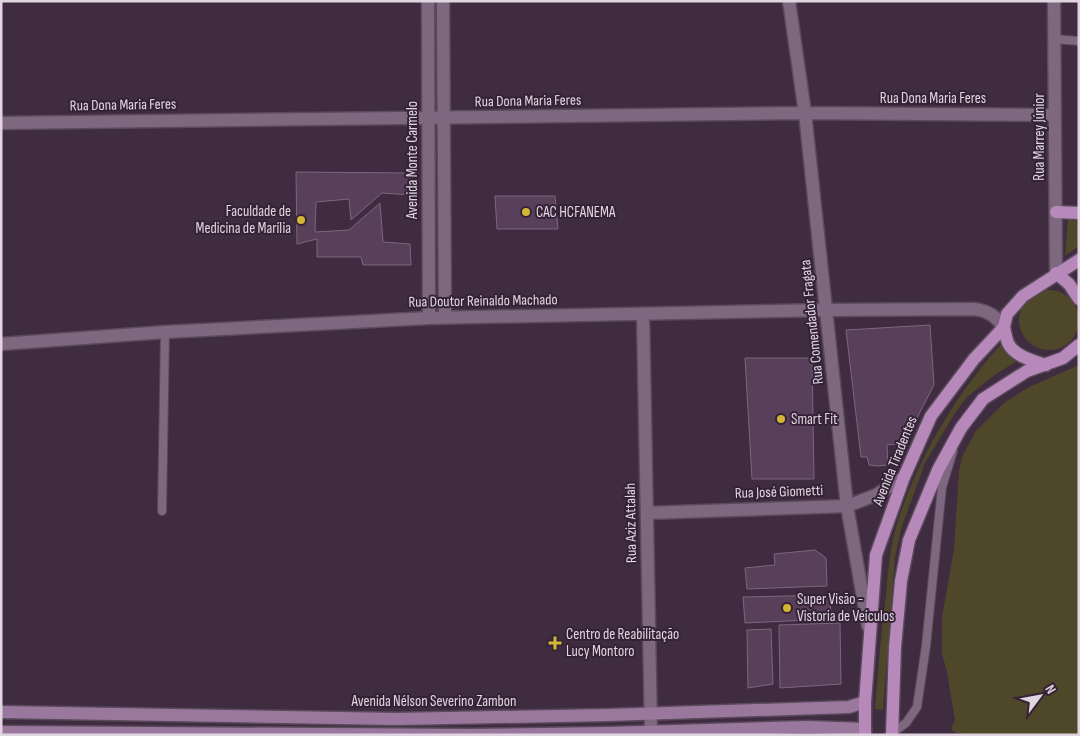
<svg xmlns="http://www.w3.org/2000/svg" width="1080" height="736" font-family="'Sofia Sans Condensed',sans-serif">
<rect width="100%" height="100%" fill="#3f2c41"/>
<path fill="#4f4729" d="M 1079,217 L 1079,246 L 1065,256 L 1068,218 Z
M1019 320a30 30 0 1 1 60 0a30 30 0 1 1-60 0Z
M 1003,342 L 1010,355 L 1017,361 L 996,374 L 967,397 L 955,413 L 925,463 L 902,526 L 895,557 L 883,710 L 875,709 C 878,671 881,633 886,595 C 888,572 890,547 897,524 C 918,457 956,394 1003,342 Z
M 1079,365 L 1079,735 L 965,735 L 954,732 L 951,729 L 955,720 L 947,672 L 942,654 L 942,617 L 954,549 L 959,471 L 962,457 L 975,432 L 1004,403 L 1029,387 Z"/>
<path fill="#583f5a" stroke="#7c677e" d="M 296,172 L 411,173 L 411,195 L 382,193 L 351,220 L 349,199 L 316,202 L 315,232 L 349,230 L 380,203 L 383,242 L 410,244 L 411,265 L 363,265 L 361,257 L 317,257 L 317,239 L 297,244 Z
M 495,196 L 555,196 L 558,229 L 497,229 Z
M 930,325 L 934,385 L 904,443 L 887,445 L 888,465 L 877,466 L 869,465 L 867,457 L 861,457 L 846,330 Z
M 745,358 L 812,358 L 814,479 L 752,479 Z
M 815,550 L 826,558 L 827,586 L 747,589 L 745,568 L 775,565 L 774,554 Z
M 830,595 L 831,619 L 745,623 L 743,597 Z
M 840,623 L 841,684 L 780,688 L 779,625 Z
M 771,629 L 773,684 L 748,688 L 747,630 Z"/>
<g fill="none" stroke-linecap="round" stroke-linejoin="round">
<g stroke="#5a4a5b" stroke-width="10">
<path id="service" d="M 1054,39 L 1079,41
M 162,511 L 165,332
M 892,733 L 906,723 L 917,707 L 926,646 L 942,487 L 953,451"/>
</g>
<g stroke="#5a4a5b" stroke-width="15">
<path id="minor" d="M 428,1 L 429,318
M 443,1 L 445,317
M 789,1 L 805,113 L 847,506 L 868,626
M 1054,1 L 1056,273
M 1,123 L 805,113 L 1055,115
M 643,314 L 651,731
M 1,344 L 165,332 L 429,318 L 827,310 L 974,309 C 989,311 995,316 1004,327
M 647,513 L 847,506 L 876,495 L 904,477"/>
</g>
<g stroke="#5a4a5b" stroke-width="15">
<path id="secondary" d="M 1,712 L 396,719 L 608,715 L 849,707 L 865,702
M 1,732 L 469,735 L 608,733 L 807,727 L 865,729"/>
</g>
<g stroke="#5a4a5b" stroke-width="15">
<path id="primary" d="M 1056,212 L 1079,213
M 1056,273 L 1069,284 L 1079,299
M 1004,327 C 1005,332 1006,338 1008,343 C 1014,356 1033,361 1046,365
M 865,735 L 865,702 L 876,555 L 904,477 L 931,416 L 974,359 L 1004,327 L 1007,314 L 1023,296 L 1079,260
M 892,735 L 895,647 L 901,581 L 909,540 L 938,470 L 961,428 L 983,399 L 1027,371 L 1063,358 L 1079,345"/>
</g>
<use href="#service" stroke="#7e6880" stroke-width="8"/>
<use href="#minor" stroke="#7e6880" stroke-width="12"/>
<use href="#secondary" stroke="#9a789e" stroke-width="12"/>
<use href="#primary" stroke="#b789bb" stroke-width="12"/>
</g>
<g fill="#d3b635" stroke="#342236" stroke-width="2">
<circle cx="526" cy="212" r="5"/>
<circle cx="301" cy="220" r="5"/>
<circle cx="781" cy="419" r="5"/>
<circle cx="787" cy="608" r="5"/>
<path d="M552.5 635.5h5v5h5v5h-5v5h-5v-5h-5v-5h5z"/>
</g>
<g text-anchor="middle" dominant-baseline="central" stroke-width="4" stroke-linejoin="round" paint-order="stroke">
<g font-size="15" fill="#e1d5e2" stroke="#342236">
<text x="933" y="98">Rua Dona Maria Feres</text>
<text transform="translate(528 101) rotate(-1)">Rua Dona Maria Feres</text>
<text transform="translate(123 105) rotate(-1)">Rua Dona Maria Feres</text>
<text transform="translate(1039 137) rotate(-90)">Rua Marrey Júnior</text>
<text transform="translate(412 160) rotate(-90)">Avenida Monte Carmelo</text>
<text transform="translate(483 301) rotate(-1)">Rua Doutor Reinaldo Machado</text>
<text transform="translate(812 322) rotate(-96)">Rua Comendador Fragata</text>
<text transform="translate(895 461) rotate(-68)">Avenida Tiradentes</text>
<text transform="translate(779 492) rotate(-2)">Rua José Giometti</text>
<text transform="translate(631 523) rotate(-91)">Rua Aziz Attalah</text>
<text x="434" y="701">Avenida Nélson Severino Zambon</text>
</g>
<g font-size="15" fill="#e1d5e2" stroke="#342236" text-anchor="start">
<text x="291" y="211" text-anchor="end">Faculdade de<tspan x="291" dy="17">Medicina de Marília</tspan></text>
<text x="536" y="212">CAC HCFANEMA</text>
<text x="791" y="419">Smart Fit</text>
<text x="797" y="599">Super Visão -<tspan x="797" dy="17">Vistoria de Veículos</tspan></text>
<text x="566" y="634">Centro de Reabilitação<tspan x="566" dy="17">Lucy Montoro</tspan></text>
</g>
</g>
<rect width="1080" height="736" fill="none" stroke="#e1d5e2" stroke-width="5"/>
<g transform="translate(1040 696) rotate(58)" stroke="#342236" stroke-width="4" paint-order="stroke">
<path d="M0-4L9 19L0 12L-9 19Z" fill="#e1d5e2"/>
<text y="-8" font-size="14" font-weight="bold" text-anchor="middle" fill="#e1d5e2">N</text>
</g>
</svg>
